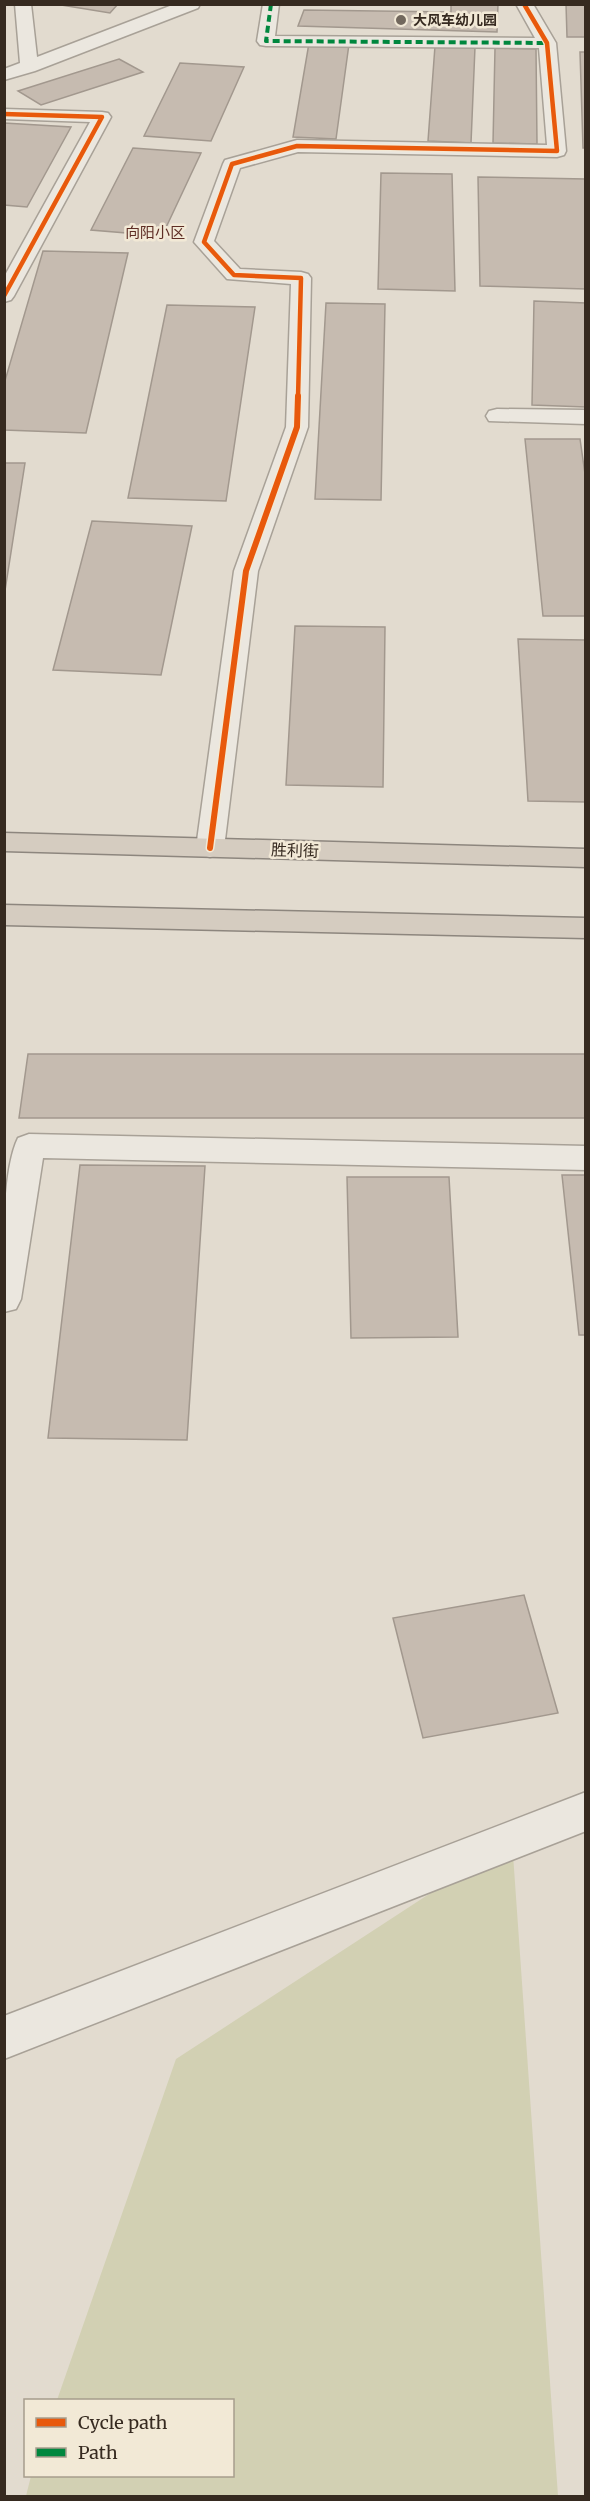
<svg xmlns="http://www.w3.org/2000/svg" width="590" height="2501" font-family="Merriweather,'Noto Sans SC',serif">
<rect width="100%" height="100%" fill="#e2dbcf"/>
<path fill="#d2d0b3" d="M 512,1840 L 558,2496 L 26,2496 L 31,2476 L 232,2476 L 232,2400 L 57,2400 L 176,2059 Z"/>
<path fill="#c6bbb0" stroke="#a2988e" stroke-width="1.5" d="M 55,4 L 118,4 L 110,13 Z
M 451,4 L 498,4 L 497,32 L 298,26 L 304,10 L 451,12 Z
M 566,4 L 586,4 L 586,37 L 567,37 Z
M 309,43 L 349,44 L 336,139 L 293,137 Z
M 435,46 L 475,47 L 471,143 L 428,141 Z
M 495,48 L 536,49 L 537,144 L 493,143 Z
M 580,52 L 586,52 L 586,148 L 583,148 Z
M 119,59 L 143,72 L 41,105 L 18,91 Z
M 180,63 L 244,67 L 211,141 L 144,136 Z
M 4,123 L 71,127 L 27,207 L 4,205 Z
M 133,148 L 201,153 L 162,236 L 91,230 Z
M 381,173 L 452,174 L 455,291 L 378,289 Z
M 478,177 L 586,179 L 586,289 L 480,286 Z
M 43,251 L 128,253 L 86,433 L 4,430 L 4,384 Z
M 534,301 L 586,303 L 586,407 L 532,405 Z
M 326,303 L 385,304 L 381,500 L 315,499 Z
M 167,305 L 255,307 L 226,501 L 128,498 Z
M 525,439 L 580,439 L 586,481 L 586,616 L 543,616 Z
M 4,463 L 25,463 L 4,597 Z
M 92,521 L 192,526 L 161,675 L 53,670 Z
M 295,626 L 385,627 L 383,787 L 286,785 Z
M 518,639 L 586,640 L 586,802 L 528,801 Z
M 28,1054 L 586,1054 L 586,1118 L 19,1118 Z
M 80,1165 L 205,1166 L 187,1440 L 48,1438 Z
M 562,1175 L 586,1175 L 586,1335 L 579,1335 Z
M 347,1177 L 449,1177 L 458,1337 L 351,1338 Z
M 524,1595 L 558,1713 L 423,1738 L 393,1618 Z"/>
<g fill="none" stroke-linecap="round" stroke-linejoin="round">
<g stroke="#a8a197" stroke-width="3">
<path id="minor" d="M 15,4 L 31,4 L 37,57 L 175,4 L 200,4 L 198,8 L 35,71 L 4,80 L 4,69 L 20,63 Z
M 263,4 L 279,4 L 275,36 L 535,38 L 516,4 L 533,4 L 556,43 L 566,151 L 564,155 L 557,157 L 298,152 L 240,168 L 214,241 L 240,269 L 301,272 L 308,274 L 311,278 L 308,427 L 258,571 L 224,848 L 220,854 L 210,857 L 200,854 L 196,848 L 234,571 L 286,427 L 291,284 L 227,279 L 194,242 L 223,164 L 225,160 L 297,140 L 547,145 L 539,48 L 266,46 L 260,45 L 257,41 Z
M 4,109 L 102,112 L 108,113 L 111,117 L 14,296 L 11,300 L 4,302 L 4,277 L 90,122 L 4,119 Z
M 497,409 L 586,410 L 586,424 L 489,421 L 486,416 L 489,411 Z
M 29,1134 L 586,1146 L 586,1170 L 43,1158 L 21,1299 L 16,1309 L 4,1312 C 4,1268 0,1175 18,1138 Z
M 586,1792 L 586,1831 L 4,2059 L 4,2016 Z"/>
</g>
<g stroke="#8d867e" stroke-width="3">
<path id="highway" d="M 4,833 L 586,849 L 586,867 L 4,851 Z
M 4,905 L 586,918 L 586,938 L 4,925 Z"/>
</g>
<use href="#minor" fill="#ebe7df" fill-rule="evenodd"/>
<use href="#highway" fill="#d5ccc0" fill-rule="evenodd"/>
<path stroke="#00873e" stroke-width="4" stroke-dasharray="7 4" stroke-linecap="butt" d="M 271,4 L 266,41 L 547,43"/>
<g stroke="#f2e9d6" stroke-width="7">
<path id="cycleway-far1" d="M 4,114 L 102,117 L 4,296
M 298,398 L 301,278 L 234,275 L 204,242 L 232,164 L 297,146 L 557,151 L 547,43 L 524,4"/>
</g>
<g stroke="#f2e9d6" stroke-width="9">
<path id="cycleway" d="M 210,848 L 246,571 L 297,427 L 298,396"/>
</g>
<use href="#cycleway-far1" stroke="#e8590c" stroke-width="4.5"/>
<use href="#cycleway" stroke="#e8590c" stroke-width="6"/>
</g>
<circle fill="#72685d" stroke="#f2e9d6" stroke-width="2" cx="401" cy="20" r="6"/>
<g text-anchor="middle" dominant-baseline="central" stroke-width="5" stroke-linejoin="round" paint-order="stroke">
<g font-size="14" font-weight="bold" fill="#362a20" stroke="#f2e9d6" text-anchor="start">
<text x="413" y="20">大风车幼儿园</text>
</g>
<g font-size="15" fill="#5e2d24" stroke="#f2e9d6">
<text x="155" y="232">向阳小区</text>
</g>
<g font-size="16" fill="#362a20" stroke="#f2e9d6">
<text transform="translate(295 850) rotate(2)">胜利街</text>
</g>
</g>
<rect width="590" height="2501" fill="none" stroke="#362a20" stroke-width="12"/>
<rect x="24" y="2399" width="210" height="78" fill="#f2e9d6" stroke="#a79d8d" stroke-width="1.5"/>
<rect x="36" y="2418" width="30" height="9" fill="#e8590c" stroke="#a79d8d" stroke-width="1.5"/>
<text x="78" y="2429" font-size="18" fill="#362a20">Cycle path</text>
<rect x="36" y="2448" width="30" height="9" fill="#00873e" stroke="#a79d8d" stroke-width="1.5"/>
<text x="78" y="2459" font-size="18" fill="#362a20">Path</text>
</svg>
